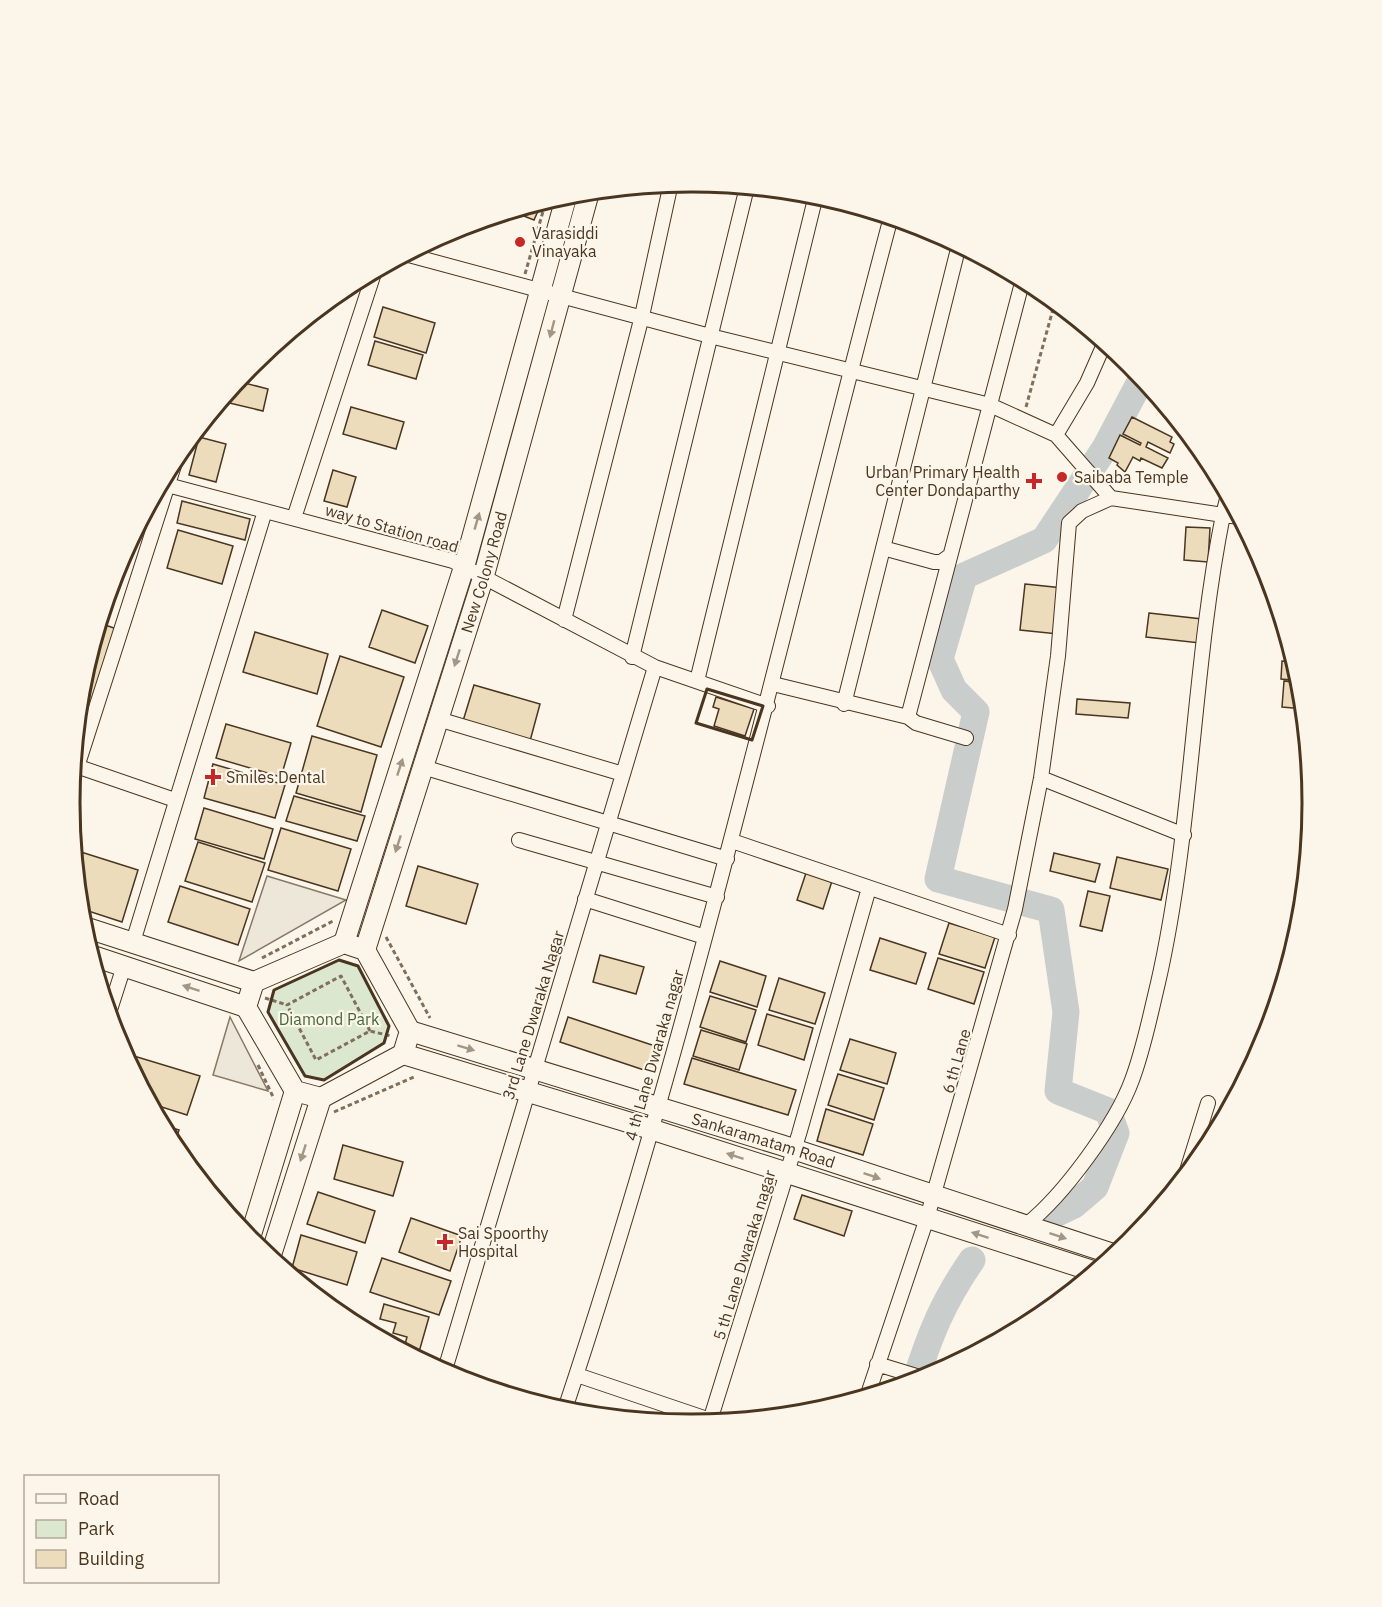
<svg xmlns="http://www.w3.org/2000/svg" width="1382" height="1607" font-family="'IBM Plex Sans',sans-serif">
<rect width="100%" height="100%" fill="#fbf6e9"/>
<path fill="#dce7d0" stroke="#887966" stroke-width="1.5" d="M 339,960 L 358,966 L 389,1026 L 384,1043 L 324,1080 L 305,1076 L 268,1012 L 274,990 Z"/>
<path fill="#ede7d9" stroke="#887966" stroke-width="1.5" d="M 267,876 L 346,900 L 239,961 Z
M 230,1017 L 268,1091 L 213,1075 Z"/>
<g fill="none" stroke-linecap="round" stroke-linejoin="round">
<path stroke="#c9cecd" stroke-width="27" d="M 1051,1216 L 1074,1205 L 1095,1187 L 1116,1133 L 1108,1111 L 1058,1091 L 1066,1012 L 1051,910 L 938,879 L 976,712 L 954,690 L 940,659 L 964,576 L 1044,540 L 1105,448 L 1142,378
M 915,1382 C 930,1334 943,1302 972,1260"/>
</g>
<path fill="#ecdcbc" stroke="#4a3520" stroke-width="1.5" d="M 542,202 L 534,220 L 511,211 Z
M 383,307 L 435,323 L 426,353 L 374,337 Z
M 375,341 L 423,355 L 416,379 L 368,365 Z
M 237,381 L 268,389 L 263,411 L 221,401 Z
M 351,407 L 404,422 L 396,449 L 343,434 Z
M 1132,417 L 1172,437 L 1170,442 L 1174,444 L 1170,453 L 1148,442 L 1146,447 L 1168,458 L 1162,468 L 1141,458 L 1140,461 L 1133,457 L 1125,472 L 1117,465 L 1118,463 L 1109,458 L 1120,435 L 1140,445 L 1141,443 L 1123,434 Z
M 199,437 L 226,444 L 216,482 L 189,475 Z
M 333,470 L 356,477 L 347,507 L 324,501 Z
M 182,501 L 250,519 L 245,540 L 177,523 Z
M 1186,527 L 1210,528 L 1208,562 L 1184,560 Z
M 178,530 L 233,546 L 222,584 L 167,568 Z
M 131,539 L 107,609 L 103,608 L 116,565 Z
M 1025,584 L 1063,588 L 1058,634 L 1020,630 Z
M 382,610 L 428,626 L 415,663 L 369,647 Z
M 1149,613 L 1202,619 L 1200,643 L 1146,637 Z
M 99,623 L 117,629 L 82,734 L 76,732 L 81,682 Z
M 255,632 L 328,654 L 317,694 L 243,672 Z
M 340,656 L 404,677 L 381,747 L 317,726 Z
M 1282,661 L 1295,662 L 1301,681 L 1281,679 Z
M 1284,681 L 1301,683 L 1304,709 L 1282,707 Z
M 474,685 L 540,704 L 530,741 L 463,721 Z
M 716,697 L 754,709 L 745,736 L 714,726 L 719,709 L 713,707 Z
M 1077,699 L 1130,703 L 1128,718 L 1076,714 Z
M 226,724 L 291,743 L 281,777 L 216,758 Z
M 312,736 L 377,755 L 361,812 L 296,793 Z
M 213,764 L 285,785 L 275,818 L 204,798 Z
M 294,796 L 365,816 L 357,841 L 286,821 Z
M 204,808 L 273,829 L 264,859 L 195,839 Z
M 281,828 L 351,849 L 338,891 L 268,870 Z
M 198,842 L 265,863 L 252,902 L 185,881 Z
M 81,852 L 138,870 L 122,922 L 79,908 L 76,871 Z
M 1054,853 L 1100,864 L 1095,882 L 1050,871 Z
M 1117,857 L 1168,869 L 1161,900 L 1110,888 Z
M 418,866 L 478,884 L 466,924 L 406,906 Z
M 807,870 L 833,878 L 823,909 L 797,900 Z
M 180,886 L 250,909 L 238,945 L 168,922 Z
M 1088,891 L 1110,896 L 1102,931 L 1080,926 Z
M 949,923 L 995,937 L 985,968 L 939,954 Z
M 880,938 L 926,953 L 916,984 L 870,970 Z
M 600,955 L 644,967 L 636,994 L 593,982 Z
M 938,958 L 984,972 L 974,1004 L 928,989 Z
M 720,961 L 766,976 L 757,1007 L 710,992 Z
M 779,978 L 825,993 L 815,1024 L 769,1010 Z
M 710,996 L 756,1010 L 746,1042 L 700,1027 Z
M 767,1014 L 813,1028 L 804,1060 L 758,1045 Z
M 568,1017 L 661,1048 L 653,1073 L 560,1042 Z
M 701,1030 L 747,1044 L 739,1070 L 693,1056 Z
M 850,1039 L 896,1053 L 887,1084 L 840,1070 Z
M 124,1053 L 200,1076 L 187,1115 L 149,1103 Z
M 692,1058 L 796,1090 L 788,1115 L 684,1084 Z
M 838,1074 L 884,1088 L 874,1120 L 828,1105 Z
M 826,1109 L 873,1124 L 863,1155 L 817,1141 Z
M 160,1124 L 179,1130 L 173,1148 Z
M 343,1145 L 403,1162 L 393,1196 L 334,1179 Z
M 318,1192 L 375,1211 L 365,1243 L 307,1224 Z
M 802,1195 L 852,1211 L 844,1236 L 794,1219 Z
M 411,1218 L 462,1236 L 450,1271 L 399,1252 Z
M 301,1235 L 357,1252 L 347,1285 L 292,1268 Z
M 382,1258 L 451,1281 L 439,1315 L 370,1292 Z
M 384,1304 L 429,1317 L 419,1352 L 404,1348 L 407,1337 L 393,1333 L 396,1323 L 380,1319 Z"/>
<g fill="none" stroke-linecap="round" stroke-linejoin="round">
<g stroke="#4a3520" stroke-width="16">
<path id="minor" d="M 405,254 L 710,336 L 990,405 L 1056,435 L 1111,498 L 1223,515 C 1192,670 1193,829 1158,983 C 1150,1016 1144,1048 1132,1080 C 1116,1124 1063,1196 1026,1225
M 1056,435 L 1087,383 L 1105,342
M 160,483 L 453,561 L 655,667 L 768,706
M 1228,495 L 1223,515 L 1240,517
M 294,518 L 375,270
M 883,548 L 934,562 L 941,562 L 948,557
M 564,620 L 642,316 L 671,183
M 632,657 L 747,187
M 697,681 L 816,195
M 773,684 L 908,717 L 916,723 L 966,738
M 844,704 L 959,245
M 908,717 L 1023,279
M 438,719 L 623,774
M 73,765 L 175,800
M 77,767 L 178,453
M 423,767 L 727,859
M 1041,778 L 1184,835
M 519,840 L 717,897
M 732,841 L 1009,935
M 585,899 L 705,937
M 133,942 L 265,511
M 108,1016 L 124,966
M 1185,1177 L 1208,1103
M 877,1364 L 926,1379
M 444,1373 L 655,667
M 577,1375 L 710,1420
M 867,1397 L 927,1218 L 1015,909 L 1041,778 L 1058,656 L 1069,523 L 1082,511 L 1111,498
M 564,1412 C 695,1020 785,616 891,217
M 709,1424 L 799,1134 L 869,888"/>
</g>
<g stroke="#4a3520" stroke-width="22">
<g id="secondary">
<path d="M 81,926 L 254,982"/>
<path d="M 344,943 L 464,567 L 567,194"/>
<path d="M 344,943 L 365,950 L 410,1031 L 403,1054 L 321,1098 L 295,1091 L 246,1007 L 254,982 Z"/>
<path id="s1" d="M 365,950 L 484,575 L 589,192"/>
<path d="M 90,955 L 246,1007"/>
<path id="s2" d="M 410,1031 L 781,1145 L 1116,1255"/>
<path d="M 403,1054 L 641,1126 L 1096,1272"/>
<path d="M 249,1241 L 295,1091"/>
<path d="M 270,1258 L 321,1098"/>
</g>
</g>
<path stroke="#7f6f5c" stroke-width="3" stroke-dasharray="4.5 3" stroke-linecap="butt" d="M 525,274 L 546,201
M 1026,407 L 1055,302
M 386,937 L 430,1018
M 262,958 L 333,921
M 265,998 L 287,1005
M 370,1031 L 341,976 L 287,1005 L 316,1060 L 370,1031 L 391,1036
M 258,1065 L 274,1099
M 334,1112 L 416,1076"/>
<use href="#minor" stroke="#fbf6e9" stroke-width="14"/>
<use href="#secondary" stroke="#fbf6e9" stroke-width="20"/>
<path stroke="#4a3520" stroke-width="3" d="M 707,689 L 763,706 L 752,740 L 696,723 Z
M 339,960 L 358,966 L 389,1026 L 384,1043 L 324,1080 L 305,1076 L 268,1012 L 274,990 Z"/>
</g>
<defs><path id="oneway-solid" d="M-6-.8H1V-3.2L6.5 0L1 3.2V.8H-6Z" transform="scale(1.5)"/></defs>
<g fill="#a29684">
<use href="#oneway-solid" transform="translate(552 329) rotate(105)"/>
<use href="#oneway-solid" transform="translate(477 521) rotate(-74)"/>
<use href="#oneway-solid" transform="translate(457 658) rotate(108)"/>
<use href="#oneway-solid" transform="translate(400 767) rotate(-72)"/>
<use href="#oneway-solid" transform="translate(398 844) rotate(108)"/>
<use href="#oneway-solid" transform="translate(191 988) rotate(-162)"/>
<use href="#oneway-solid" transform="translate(466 1048) rotate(17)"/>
<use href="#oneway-solid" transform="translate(303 1153) rotate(108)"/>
<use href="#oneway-solid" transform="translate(735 1156) rotate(-162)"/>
<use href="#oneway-solid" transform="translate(872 1176) rotate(19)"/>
<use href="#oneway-solid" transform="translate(980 1235) rotate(-162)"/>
<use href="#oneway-solid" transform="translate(1058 1236) rotate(18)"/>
</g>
<g fill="#c62828" stroke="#fbf6e9" stroke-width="2">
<circle cx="520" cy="242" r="6"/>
<circle cx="1062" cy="477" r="6"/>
<path d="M1031 472h6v6h6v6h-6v6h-6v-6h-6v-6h6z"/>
<path d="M210 768h6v6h6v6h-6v6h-6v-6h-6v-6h6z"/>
<path d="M442 1233h6v6h6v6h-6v6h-6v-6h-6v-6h6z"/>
</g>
<g text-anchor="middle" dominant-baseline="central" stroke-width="4.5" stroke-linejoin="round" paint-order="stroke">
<g font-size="16" fill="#4a3520" stroke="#fbf6e9" text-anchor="start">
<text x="532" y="233">Varasiddi<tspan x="532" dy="18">Vinayaka</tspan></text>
<text x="1020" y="472" text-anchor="end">Urban Primary Health<tspan x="1020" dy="18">Center Dondaparthy</tspan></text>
<text x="1074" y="477">Saibaba Temple</text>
<text x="226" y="777">Smiles Dental</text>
<text x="458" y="1233">Sai Spoorthy<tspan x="458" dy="18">Hospital</tspan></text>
</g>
<g font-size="16" fill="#4a3520" stroke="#fbf6e9">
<text transform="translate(392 528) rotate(16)">way to Station road</text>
<text stroke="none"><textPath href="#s1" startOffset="396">New Colony Road</textPath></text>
<text transform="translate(533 1015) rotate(-73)">3rd Lane Dwaraka Nagar</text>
<text transform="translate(654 1055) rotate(-74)">4 th Lane Dwaraka nagar</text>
<text transform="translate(956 1061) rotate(-74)">6 th Lane</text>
<text stroke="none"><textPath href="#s2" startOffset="370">Sankaramatam Road</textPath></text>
<text transform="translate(744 1255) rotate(-73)">5 th Lane Dwaraka nagar</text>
</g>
<g font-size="16" fill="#436837" stroke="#fbf6e9">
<text x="329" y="1019">Diamond Park</text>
</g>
</g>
<path d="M0 0H1382V1607H0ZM80 803a611 611 0 1 1 1222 0a611 611 0 1 1-1222 0Z" fill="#fbf6e9" fill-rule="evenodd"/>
<path fill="none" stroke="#4a3520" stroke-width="3" d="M80 803a611 611 0 1 1 1222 0a611 611 0 1 1-1222 0Z"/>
<rect x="24" y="1475" width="195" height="108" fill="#fbf6e9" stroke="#b4a999" stroke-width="1.5"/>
<rect x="36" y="1494" width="30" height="9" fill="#fbf6e9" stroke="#b4a999" stroke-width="1.5"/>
<text x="78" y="1505" font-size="18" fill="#4a3520">Road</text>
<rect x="36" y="1520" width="30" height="18" fill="#dce7d0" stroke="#b4a999" stroke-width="1.5"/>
<text x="78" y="1535" font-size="18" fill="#4a3520">Park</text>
<rect x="36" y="1550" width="30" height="18" fill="#ecdcbc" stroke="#b4a999" stroke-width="1.5"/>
<text x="78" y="1565" font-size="18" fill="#4a3520">Building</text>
</svg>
